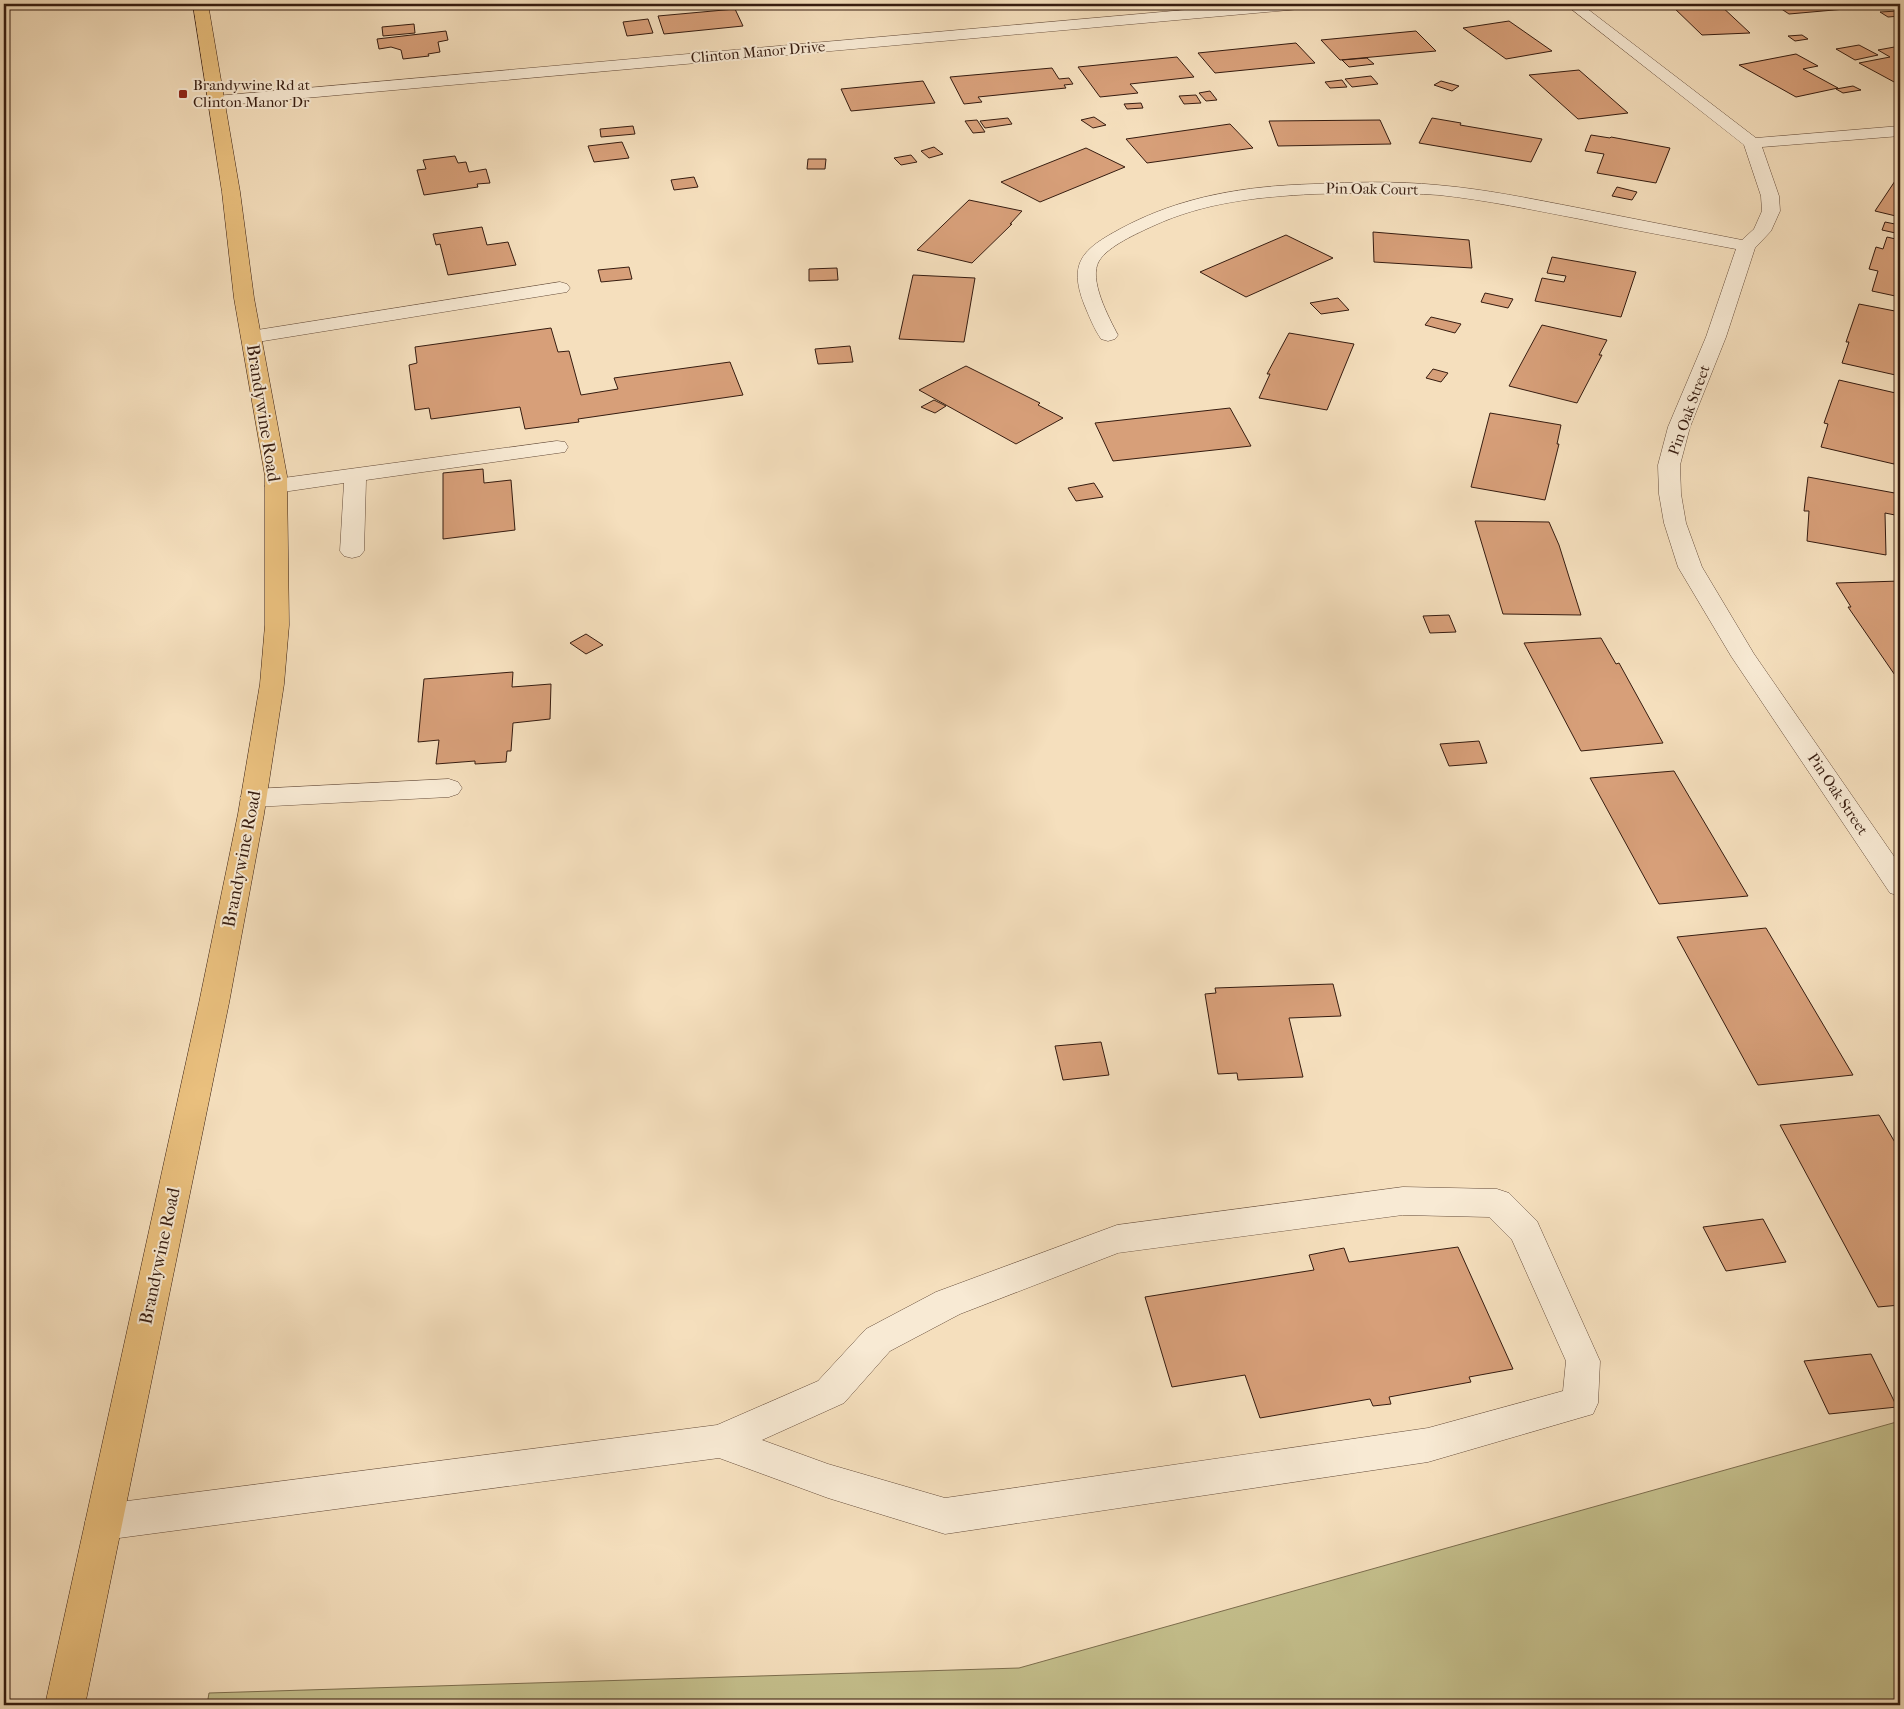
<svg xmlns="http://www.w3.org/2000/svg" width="1904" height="1709" font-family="'IM FELL French Canon',serif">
<rect width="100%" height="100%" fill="#f5dfbd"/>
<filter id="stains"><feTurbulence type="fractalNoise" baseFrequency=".004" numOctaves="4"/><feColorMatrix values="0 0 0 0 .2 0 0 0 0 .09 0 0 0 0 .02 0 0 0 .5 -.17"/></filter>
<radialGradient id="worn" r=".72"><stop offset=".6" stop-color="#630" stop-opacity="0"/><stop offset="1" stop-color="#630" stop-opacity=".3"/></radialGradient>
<path fill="#c4bf8c" stroke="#7d6e4e" d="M 1900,1421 L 1900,1705 L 207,1705 L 209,1693 L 1019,1668 Z"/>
<path fill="#d79f79" stroke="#361c10" d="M 1719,4 L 1750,33 L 1702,35 L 1671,5 Z
M 1774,4 L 1876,4 L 1879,6 L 1789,14 Z
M 735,9 L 743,26 L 664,34 L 658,16 Z
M 1898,11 L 1900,12 L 1900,16 L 1888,17 L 1880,12 Z
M 648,19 L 653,33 L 627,36 L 623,22 Z
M 1509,21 L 1552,51 L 1506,59 L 1463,28 Z
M 414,24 L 415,33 L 383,36 L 382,27 Z
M 446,31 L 448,40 L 438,42 L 440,52 L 428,54 L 429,56 L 403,59 L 401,50 L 391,47 L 379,49 L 377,39 Z
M 1416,31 L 1436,51 L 1340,60 L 1321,40 Z
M 1802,35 L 1808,39 L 1795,41 L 1788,36 Z
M 1296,43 L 1315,63 L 1215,73 L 1198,53 Z
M 1859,45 L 1878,55 L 1855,60 L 1836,49 Z
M 1900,46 L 1900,82 L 1896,83 L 1859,63 L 1890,57 L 1878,50 Z
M 1796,54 L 1818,66 L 1803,69 L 1838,88 L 1796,97 L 1739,65 Z
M 1177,57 L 1194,77 L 1130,84 L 1138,93 L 1100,97 L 1078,67 Z
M 1367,58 L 1374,64 L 1349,67 L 1342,60 Z
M 1052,68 L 1059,79 L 1069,78 L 1073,84 L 1064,85 L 1066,88 L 978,97 L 982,102 L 964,104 L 950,77 Z
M 1579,70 L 1628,113 L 1578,119 L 1529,75 Z
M 1371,76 L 1378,84 L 1352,87 L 1345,79 Z
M 1342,80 L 1347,87 L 1330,88 L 1325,82 Z
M 923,81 L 935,103 L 851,111 L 841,89 Z
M 1441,81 L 1459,86 L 1452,91 L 1434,85 Z
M 1853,86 L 1861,90 L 1843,93 L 1836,89 Z
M 1210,91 L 1217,100 L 1206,101 L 1199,93 Z
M 1196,95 L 1201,103 L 1184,104 L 1179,96 Z
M 1141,103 L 1143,108 L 1127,109 L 1124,104 Z
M 1094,117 L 1106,125 L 1093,128 L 1081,120 Z
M 1008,118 L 1012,124 L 985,128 L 980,121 Z
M 1432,118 L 1461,123 L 1460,125 L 1542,139 L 1531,162 L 1419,143 Z
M 977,120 L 985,132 L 973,133 L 965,121 Z
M 1380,120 L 1391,144 L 1278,146 L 1269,121 Z
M 1230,124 L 1253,148 L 1147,163 L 1126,139 Z
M 633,126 L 635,134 L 601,137 L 600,129 Z
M 1591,135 L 1610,138 L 1611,137 L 1670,148 L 1656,183 L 1597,173 L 1604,154 L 1585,151 Z
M 622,142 L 629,158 L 594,162 L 588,146 Z
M 934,147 L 943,154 L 929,158 L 921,151 Z
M 1086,148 L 1125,167 L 1040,202 L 1001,182 Z
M 911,155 L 917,162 L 901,165 L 894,158 Z
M 455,156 L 458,163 L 466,162 L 469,172 L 486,169 L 490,183 L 477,184 L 478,187 L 424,195 L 417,170 L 426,169 L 423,160 Z
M 808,159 L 826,159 L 825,169 L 807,169 Z
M 694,177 L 698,187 L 674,190 L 671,180 Z
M 1897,178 L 1900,178 L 1900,217 L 1875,211 Z
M 1617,187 L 1637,192 L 1632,200 L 1612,196 Z
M 969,200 L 1022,211 L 1010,224 L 1012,224 L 972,263 L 917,250 Z
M 1885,222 L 1900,225 L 1900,234 L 1882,230 Z
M 482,227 L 487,245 L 508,242 L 516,265 L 448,275 L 440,244 L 436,245 L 433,234 Z
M 1373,232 L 1469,240 L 1472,268 L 1374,262 Z
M 1286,235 L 1333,258 L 1246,297 L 1200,272 Z
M 1887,237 L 1900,240 L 1900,297 L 1872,291 L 1878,271 L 1869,269 L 1876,247 L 1883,249 Z
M 1552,257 L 1636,272 L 1621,317 L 1535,301 L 1542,278 L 1564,282 L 1566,276 L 1547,273 Z
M 629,267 L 632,279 L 601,282 L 598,270 Z
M 837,268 L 838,280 L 809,281 L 809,269 Z
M 913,275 L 975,278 L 964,342 L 899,339 Z
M 1485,293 L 1513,299 L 1508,308 L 1481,302 Z
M 1338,298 L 1349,310 L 1321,314 L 1310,303 Z
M 1859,304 L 1900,312 L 1900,376 L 1842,363 L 1849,342 L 1846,342 Z
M 1431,317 L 1461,324 L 1455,333 L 1425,325 Z
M 1542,325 L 1607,340 L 1599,355 L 1602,355 L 1577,403 L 1509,386 Z
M 551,328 L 558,352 L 569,351 L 581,395 L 618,389 L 614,378 L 730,362 L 743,395 L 578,419 L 579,422 L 525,429 L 520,407 L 431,419 L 429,408 L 415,410 L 409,365 L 417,363 L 415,347 Z
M 1289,333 L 1354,344 L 1327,410 L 1259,398 L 1270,374 L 1267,374 Z
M 850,346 L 853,362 L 818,364 L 815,349 Z
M 966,366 L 1040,403 L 1038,405 L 1063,418 L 1016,444 L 919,390 Z
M 1433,369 L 1448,373 L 1441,382 L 1426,378 Z
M 1839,380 L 1900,394 L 1900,439 L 1894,464 L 1821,447 L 1828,424 L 1824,423 Z
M 934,400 L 946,406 L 935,413 L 921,407 Z
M 1230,408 L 1251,446 L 1113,461 L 1095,423 Z
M 1490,413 L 1561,425 L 1557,444 L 1559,444 L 1545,500 L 1471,487 Z
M 483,469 L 484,483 L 511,480 L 515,530 L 443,539 L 443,473 Z
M 1808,477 L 1900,494 L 1900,516 L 1885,513 L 1886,555 L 1807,541 L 1809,511 L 1804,511 Z
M 1094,483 L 1103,497 L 1076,501 L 1068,488 Z
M 1475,521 L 1549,522 L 1559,545 L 1581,615 L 1503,614 Z
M 1900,581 L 1900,681 L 1899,681 L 1848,607 L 1851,607 L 1836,583 Z
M 1449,615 L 1456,632 L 1430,633 L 1423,616 Z
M 586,634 L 603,645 L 586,654 L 570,643 Z
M 1601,638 L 1616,664 L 1619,663 L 1663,743 L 1581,751 L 1524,643 Z
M 513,672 L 512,687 L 551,684 L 550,719 L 513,723 L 511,751 L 507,751 L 506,762 L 475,764 L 475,761 L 436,764 L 439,740 L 418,742 L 424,679 Z
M 1479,741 L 1487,763 L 1449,766 L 1440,744 Z
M 1674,771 L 1748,896 L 1659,904 L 1590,778 Z
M 1766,928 L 1853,1075 L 1758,1085 L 1677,937 Z
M 1333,984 L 1341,1016 L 1289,1018 L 1303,1077 L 1238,1080 L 1237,1073 L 1218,1074 L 1205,994 L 1216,993 L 1215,988 Z
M 1101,1042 L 1109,1075 L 1063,1080 L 1055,1046 Z
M 1879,1115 L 1900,1151 L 1900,1305 L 1878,1307 L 1780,1125 Z
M 1763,1219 L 1786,1262 L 1726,1271 L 1703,1227 Z
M 1458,1247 L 1513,1369 L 1469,1377 L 1471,1382 L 1389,1397 L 1391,1404 L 1373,1406 L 1370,1399 L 1260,1418 L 1245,1375 L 1172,1387 L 1145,1297 L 1314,1270 L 1309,1255 L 1344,1248 L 1349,1262 Z
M 1871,1354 L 1897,1407 L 1829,1414 L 1804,1361 Z"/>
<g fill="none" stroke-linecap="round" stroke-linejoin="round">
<g stroke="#664d3b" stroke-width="1">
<path id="minor" d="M 1252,4 L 1308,4 L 1305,7 L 1300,9 L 216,106 L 210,104 L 208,101 L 210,98 L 216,96 Z
M 1565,4 L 1581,4 L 1756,138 L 1900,126 L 1900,136 L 1762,147 L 1779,196 L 1780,211 L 1771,231 L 1755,248 L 1726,337 L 1690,427 L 1680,465 L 1681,494 L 1686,523 L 1702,567 L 1754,654 L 1900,865 L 1900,896 L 1890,893 L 1731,656 L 1678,567 L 1664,523 L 1659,494 L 1658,465 L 1668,427 L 1706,337 L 1736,249 C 1684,239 1632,230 1580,219 C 1533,210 1486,200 1439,195 C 1397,192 1356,193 1314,194 C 1258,197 1205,202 1153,226 C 1138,233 1108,246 1099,261 C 1088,279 1109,318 1118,335 L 1115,339 L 1108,341 L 1101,339 C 1094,329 1089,316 1084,304 C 1068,262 1083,249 1120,229 C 1181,196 1245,186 1314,184 C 1355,182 1396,181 1437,185 C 1485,189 1532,199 1579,208 C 1633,219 1688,229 1742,240 L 1754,229 L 1762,211 L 1761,196 L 1744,145 Z
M 560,282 L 567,284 L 570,288 L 567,292 L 251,343 L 244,341 L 241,337 L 244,333 L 251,331 Z
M 557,441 L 565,442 L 568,447 L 565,452 L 366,480 L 364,551 L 360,556 L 352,558 L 344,556 L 340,551 L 344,483 L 276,493 L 268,491 L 265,486 L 268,481 L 276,479 Z
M 449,779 L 458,782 L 462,788 L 458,794 L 449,797 L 253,807 L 244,804 L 240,798 L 244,792 L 253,789 Z
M 1403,1187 L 1497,1189 L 1509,1193 L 1537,1221 L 1600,1361 L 1598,1403 L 1593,1414 L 1428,1462 L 945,1534 L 828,1498 L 719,1458 L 104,1540 L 91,1535 L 85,1522 L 91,1509 L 104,1504 L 717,1425 L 818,1381 L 866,1329 L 936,1292 L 1117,1225 ZM 1403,1215 L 1489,1217 L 1512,1240 L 1566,1361 L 1563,1391 L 1428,1428 L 945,1498 L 828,1464 L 762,1440 L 844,1403 L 890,1351 L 960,1314 L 1118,1253 Z"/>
</g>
<g stroke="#361c10" stroke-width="1">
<path id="major" d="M 193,4 L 208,4 L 240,192 L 254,298 L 287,476 L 289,625 L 284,684 L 264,814 L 229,1003 L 85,1705 L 45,1705 L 199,1003 L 238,814 L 260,684 L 265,625 L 265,476 L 234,298 L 222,192 Z"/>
</g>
<use href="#minor" fill="#f8ead4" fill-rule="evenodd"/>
<use href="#major" fill="#eac07e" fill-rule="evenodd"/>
</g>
<rect fill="#8f2418" stroke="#f8ead4" stroke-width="2" x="178" y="89" width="10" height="10" rx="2.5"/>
<g text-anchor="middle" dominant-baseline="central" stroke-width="4" stroke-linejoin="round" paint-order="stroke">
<g font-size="15" fill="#361c10" stroke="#f8ead4">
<text transform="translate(758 52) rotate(-5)">Clinton Manor Drive</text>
<text transform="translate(1372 189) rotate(1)">Pin Oak Court</text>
<text transform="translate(1689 410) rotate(-70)">Pin Oak Street</text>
<text transform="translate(1838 794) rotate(56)">Pin Oak Street</text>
</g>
<g font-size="15" fill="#361c10" stroke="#f8ead4" text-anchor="start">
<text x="193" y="85">Brandywine Rd at<tspan x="193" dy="17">Clinton Manor Dr</tspan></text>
</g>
<g font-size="18" fill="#361c10" stroke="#f8ead4">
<text transform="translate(263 413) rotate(81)">Brandywine Road</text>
<text transform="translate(242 859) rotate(-79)">Brandywine Road</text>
<text transform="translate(160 1256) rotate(-78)">Brandywine Road</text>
</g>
</g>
<rect width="1904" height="1709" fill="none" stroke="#f5dfbd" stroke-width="20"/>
<rect x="5" y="5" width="1894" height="1699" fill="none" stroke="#361c10" stroke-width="2.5"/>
<rect x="10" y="10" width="1884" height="1689" fill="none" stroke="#361c10"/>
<rect width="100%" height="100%" filter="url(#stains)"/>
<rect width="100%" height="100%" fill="url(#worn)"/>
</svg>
